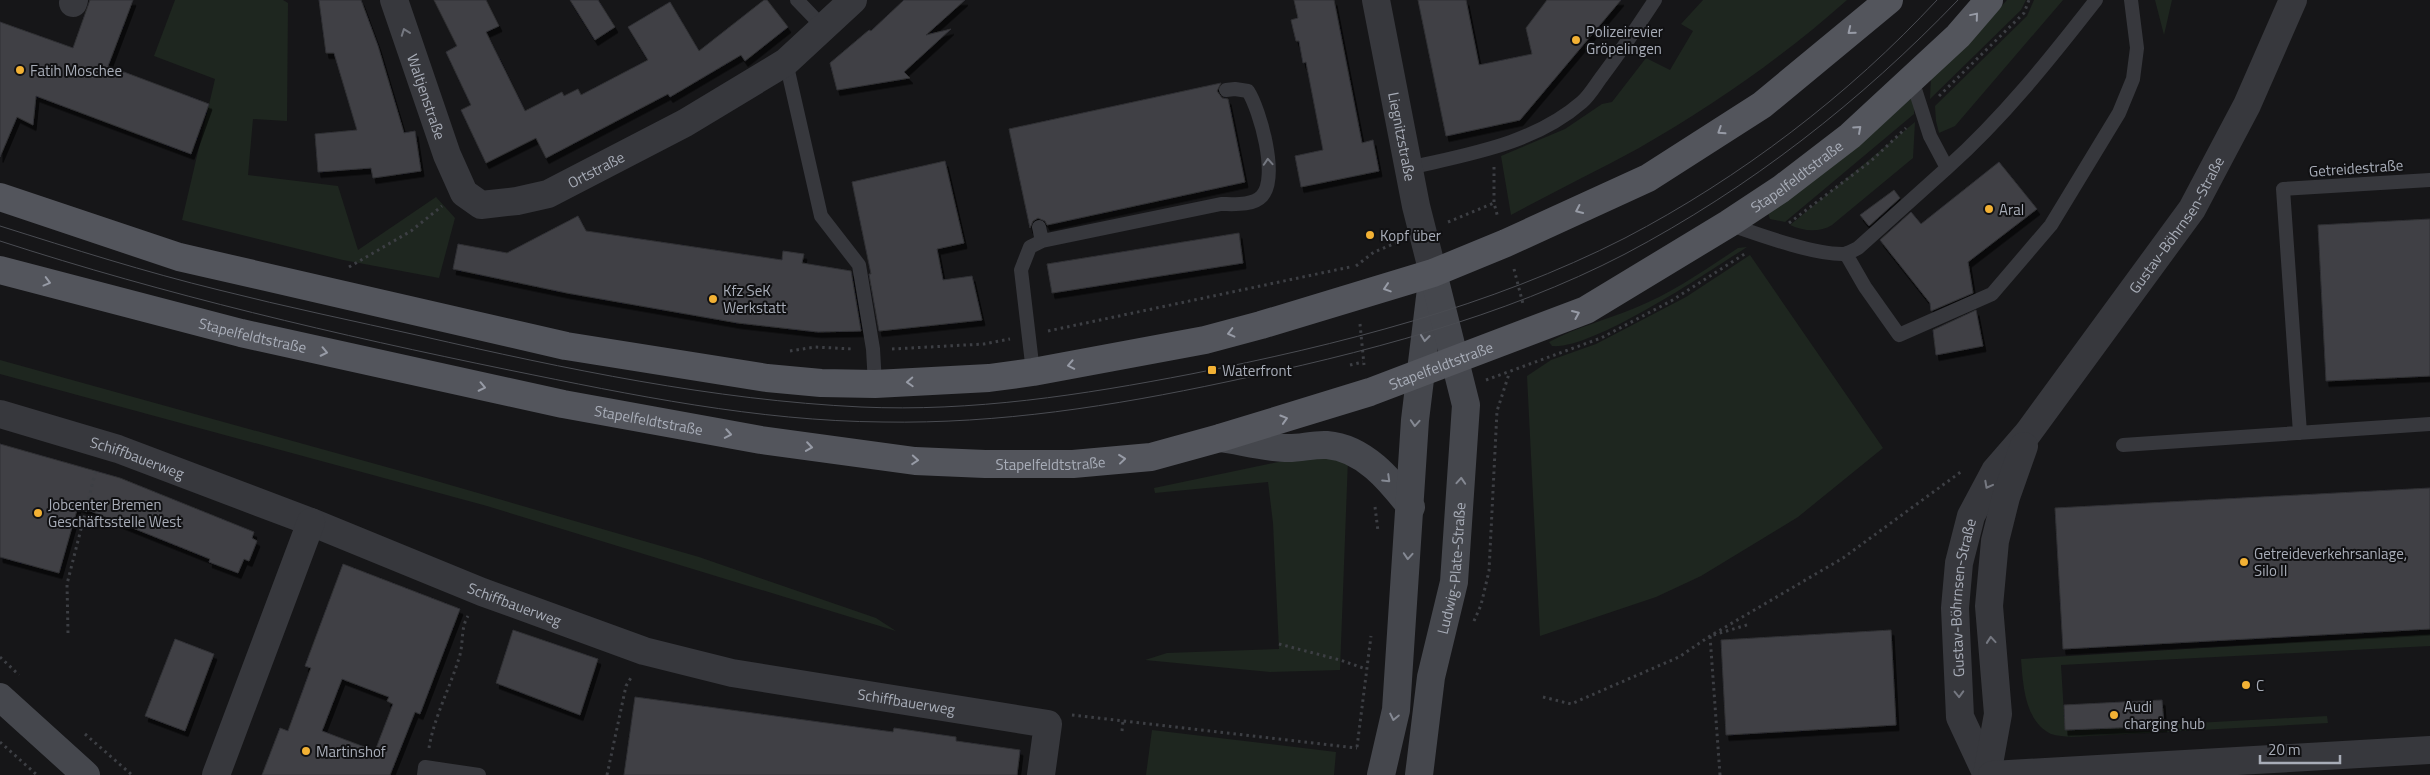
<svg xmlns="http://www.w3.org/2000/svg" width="2430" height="775" font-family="'Titillium Web',sans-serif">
<defs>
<filter id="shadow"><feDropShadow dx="3" dy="5.5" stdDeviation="0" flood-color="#0009"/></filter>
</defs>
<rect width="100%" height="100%" fill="#161618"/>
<path fill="#1e261f" d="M 175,0 L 283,0 L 288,3 L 287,121 L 253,119 L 248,175 L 338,186 L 358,250 L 436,197 L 455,218 L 439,278 L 343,260 L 182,220 L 215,79 L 154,56 Z
M 1703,0 L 1847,0 C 1784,56 1713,106 1639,148 C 1597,171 1553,192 1511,215 L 1501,156 L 1565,129 L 1602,104 L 1612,102 L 1646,58 L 1670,70 L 1693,31 L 1681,24 Z
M 2007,0 L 2026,0 L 2021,10 L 1930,99 L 1931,76 L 1964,48 Z
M 2034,0 L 2063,0 L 1955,126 L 1939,133 L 1936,121 L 1935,106 L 2027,16 Z
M 2155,0 L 2172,0 L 2164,35 Z
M 1914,96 L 1914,114 L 1785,222 L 1770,219 L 1768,213 L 1841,158 Z
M 1915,122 L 1913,158 L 1832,225 C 1819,233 1803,231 1790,225 Z
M 1747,247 C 1708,272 1593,350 1552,346 L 1549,342 C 1577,327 1606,320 1635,308 C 1672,293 1705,270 1738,248 Z
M 1750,255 L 1883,448 L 1798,517 L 1701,576 L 1656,597 L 1540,636 L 1527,376 L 1551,360 L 1596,344 L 1686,297 Z
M 0,360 L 426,478 L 699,557 L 876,618 L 896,631 L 487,506 L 0,374 Z
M 1302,457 L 1348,459 L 1340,670 L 1270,672 L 1145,660 L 1167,653 L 1279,649 L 1273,523 L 1268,482 L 1155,493 L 1154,488 Z
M 2430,634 L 2430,646 L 2061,665 L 2065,730 L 2327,716 L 2328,723 L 2071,737 C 2065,736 2057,736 2051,734 C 2024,721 2023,683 2021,659 Z
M 1152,730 L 1336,752 L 1334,775 L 1146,775 Z"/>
<path fill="#404145" stroke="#303034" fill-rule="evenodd" filter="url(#shadow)" d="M 90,0 L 133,0 L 108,66 L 209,104 L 191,154 L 36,96 L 33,125 L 17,117 L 0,157 L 0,22 L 73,48 Z
M 319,0 L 361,0 L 378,46 L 404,133 L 415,131 L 421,171 L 373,178 L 371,168 L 318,172 L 315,134 L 357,130 L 334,53 L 326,53 Z
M 434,0 L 486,0 L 499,26 L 486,32 L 525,111 L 562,92 L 564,96 L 578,89 L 581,95 L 648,60 L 628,27 L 670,2 L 699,51 L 764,0 L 767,0 L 788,27 L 745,61 L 741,55 L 670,97 L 668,94 L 546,158 L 536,138 L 486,163 L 461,110 L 471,105 L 446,52 L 457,46 Z
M 570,0 L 598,0 L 615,27 L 595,40 Z
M 904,0 L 965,0 L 926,35 L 951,29 L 904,72 L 910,78 L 837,90 L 830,63 L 869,30 L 871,31 Z
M 1294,0 L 1334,0 L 1362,143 L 1373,140 L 1379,171 L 1301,187 L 1295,156 L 1323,150 L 1306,62 L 1303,63 L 1299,41 L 1296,41 L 1291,20 L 1298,18 Z
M 1418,0 L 1466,0 L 1479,65 L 1532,54 L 1526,28 L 1547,0 L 1621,0 L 1520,120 L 1446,136 Z
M 1221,83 L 1217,91 L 1222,98 L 1228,99 L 1245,182 L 1047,225 L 1045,221 L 1038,218 L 1033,221 L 1030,228 L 1009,129 Z
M 945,161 L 964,243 L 937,249 L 943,280 L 972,276 L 982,320 L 879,331 L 869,274 L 871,274 L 852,182 Z
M 1999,162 L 2037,209 L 1968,262 L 1973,293 L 1931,311 L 1930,303 L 1880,240 L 1911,212 L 1921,224 Z
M 1894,190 L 1900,198 L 1869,226 L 1860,215 Z
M 578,216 L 586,231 L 782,260 L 783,251 L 804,254 L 802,263 L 851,271 L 861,331 L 818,332 L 738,323 L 567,293 L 453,269 L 458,244 L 507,253 Z
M 2430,219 L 2430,376 L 2326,381 L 2318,225 Z
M 1239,233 L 1243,263 L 1052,293 L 1047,264 Z
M 1976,310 L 1983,346 L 1936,355 L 1933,330 Z
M 0,444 L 120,478 L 254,532 L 252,538 L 257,541 L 249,561 L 244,559 L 238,573 L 209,562 L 210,559 L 78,506 L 59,573 L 0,557 Z
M 2430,488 L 2430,629 L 2063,649 L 2055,508 Z
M 343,564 L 460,609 L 420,714 L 415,712 L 390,775 L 262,775 L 280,728 L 288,731 L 311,668 L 305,666 ZM 342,679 L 389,697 L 387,701 L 393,704 L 375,751 L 322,731 Z
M 513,630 L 598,659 L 580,715 L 496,683 Z
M 1891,630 L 1896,725 L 1726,735 L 1721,640 Z
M 175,639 L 214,654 L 185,731 L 145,716 Z
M 635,697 L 893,732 L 894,728 L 956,737 L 956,741 L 1020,750 L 1017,775 L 624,775 Z
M 2162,700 L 2164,726 L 2065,730 L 2064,705 Z"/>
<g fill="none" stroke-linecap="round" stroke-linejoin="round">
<path stroke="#3d3f44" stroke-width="3" stroke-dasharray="2.5 4" stroke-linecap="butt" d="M 1939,96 L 2024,13 L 2029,0
M 1494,167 L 1494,203 L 1498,218
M 1448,222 L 1494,203
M 1789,223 L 1871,161 L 1906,128
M 1356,266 L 1374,252 L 1398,242
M 349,267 L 411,231 L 442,206
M 1514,269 L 1523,304
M 1360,324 L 1364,365
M 1048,331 L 1350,267
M 892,349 L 984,344 L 1010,339
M 790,351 L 815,347 L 853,349
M 1350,365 L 1363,362
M 1486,380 L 1601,338 L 1671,301 L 1746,253
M 1375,507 L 1378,531
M 1474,621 L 1481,605 L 1489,571 L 1497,411 L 1509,374
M 68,633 L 67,584 L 96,470
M 1279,644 L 1340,660 L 1366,669
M 0,657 L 19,675
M 1543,697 L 1571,704 L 1679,657 L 1710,636 L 1843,558 L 1962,471
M 1072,715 L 1357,748
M 1122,731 L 1123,721
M 85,734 L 132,775
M 0,742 L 37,775
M 1357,747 L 1371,636
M 429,748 C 434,717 450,688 459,658 C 464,644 460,629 468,616
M 607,775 L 626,686 L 632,676
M 1720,775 L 1710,636 L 1750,624"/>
<path stroke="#37383d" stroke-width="14" d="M 797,0 L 824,28
M 786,62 L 821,216 L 859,265 L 873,349 L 875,384
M 1409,168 C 1469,154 1534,144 1582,102 C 1590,95 1596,84 1603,75 C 1621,51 1638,26 1655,0
M 1947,168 C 2003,118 2050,59 2096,0
M 1728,224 C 1757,234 1814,255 1844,254 C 1849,253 1854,250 1858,248 L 1947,168 L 1930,136 L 1912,80
M 1039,227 L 1042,241
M 1846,254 L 1865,287 L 1899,335 L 1992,294 L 2051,225 L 2119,113 L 2133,79 L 2137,48 L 2131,0
M 1033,372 L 1021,270 L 1030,247 L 1042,241 L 1221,204 C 1233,204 1253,206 1262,196 C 1279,177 1260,110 1248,91 L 1235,89 L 1226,90
M 2300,433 L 2283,189 L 2430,180
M 2123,445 L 2430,424
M 424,775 L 425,767 L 479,775"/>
<g stroke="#37383d" stroke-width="28">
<path id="s1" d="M 394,0 L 447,155 L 464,193 L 481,205 L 517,201 L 548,194 L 685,123 L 786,62 L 853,0"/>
<path id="s2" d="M 1376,0 L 1416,206 L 1433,273"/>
<path d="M 73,3 L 74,0"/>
<path id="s3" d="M 0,414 L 118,449 L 311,522 L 482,592 L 644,651 L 732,673 L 1048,724 L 1041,775"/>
<path d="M 216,775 L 311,522"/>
<path id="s4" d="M 1987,775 L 1960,717 L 1955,608 L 1959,563 L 1971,516 L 1995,471 L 2028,433 L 2192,209 L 2247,105 L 2293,0"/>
<path d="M 1987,775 L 1998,714 L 1989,606 L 1995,541 L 2006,497 L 2024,446"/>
<path d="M 1992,775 L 2430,750"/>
</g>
<g stroke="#45474d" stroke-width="28">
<path d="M 1220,438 C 1241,441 1263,447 1285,448 C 1299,449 1313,444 1327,445 C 1364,448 1390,480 1411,507"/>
<path d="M 0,697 L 86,775"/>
<path d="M 1381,775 L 1396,710 L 1415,420 L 1431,289"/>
<path id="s5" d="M 1419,775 L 1431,677 L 1454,582 L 1466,405 L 1433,273"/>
</g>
<g stroke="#53555c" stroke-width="28">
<path d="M 0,197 L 179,257 L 566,346 L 767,378 L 821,383 L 875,384 L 989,378 L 1033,372 L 1205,340 L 1261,325 L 1433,273 L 1506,243 L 1648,178 L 1762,105 L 1889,0"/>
<path id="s6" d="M 0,270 L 241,333 L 563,404 L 761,440 L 915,461 L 985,464 L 1073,464 L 1151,457 L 1220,438 L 1370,392 L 1586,310 L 1728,224 L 1781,189 L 1850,136 L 1958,36 L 1989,0"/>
</g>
<path stroke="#4a4c52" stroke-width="1" d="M 0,226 C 73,249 145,272 219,290 C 286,307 354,321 421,336 C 566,369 713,400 861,407 C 972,412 1082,395 1191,374 C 1338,345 1490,307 1625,238 C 1740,178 1849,95 1937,0
M 0,241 C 166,295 338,335 509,370 C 632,395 757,421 883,422 C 999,424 1113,406 1226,382 C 1360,354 1504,317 1625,254 C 1750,188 1861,101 1958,0"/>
</g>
<defs><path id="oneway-chevron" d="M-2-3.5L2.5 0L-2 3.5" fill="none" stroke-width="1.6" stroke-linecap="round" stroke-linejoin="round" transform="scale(1.25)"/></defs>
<g stroke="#979ba6">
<use href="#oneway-chevron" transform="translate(1975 16) rotate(-50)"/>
<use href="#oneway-chevron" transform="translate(1851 31) rotate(141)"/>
<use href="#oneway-chevron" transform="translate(1858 129) rotate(-42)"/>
<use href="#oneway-chevron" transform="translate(1721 131) rotate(147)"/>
<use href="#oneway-chevron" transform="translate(1579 210) rotate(155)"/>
<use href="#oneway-chevron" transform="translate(47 282) rotate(15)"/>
<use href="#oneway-chevron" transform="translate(1387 288) rotate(162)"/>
<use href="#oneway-chevron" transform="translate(1576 314) rotate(-23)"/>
<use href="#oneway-chevron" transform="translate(1231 333) rotate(166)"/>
<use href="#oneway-chevron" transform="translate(324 352) rotate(12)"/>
<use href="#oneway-chevron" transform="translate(1071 365) rotate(169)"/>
<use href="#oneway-chevron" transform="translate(910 382) rotate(177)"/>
<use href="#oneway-chevron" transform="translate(482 387) rotate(12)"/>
<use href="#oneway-chevron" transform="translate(1284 419) rotate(-17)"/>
<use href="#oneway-chevron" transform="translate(728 434) rotate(10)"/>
<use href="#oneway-chevron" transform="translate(809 447) rotate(8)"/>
<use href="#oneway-chevron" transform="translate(1122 459) rotate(-6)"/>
<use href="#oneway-chevron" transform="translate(915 460) rotate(4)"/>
</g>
<g stroke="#757881">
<use href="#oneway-chevron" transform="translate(405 32) rotate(-110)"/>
<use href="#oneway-chevron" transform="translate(1268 162) rotate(-94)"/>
<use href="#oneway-chevron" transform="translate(1988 485) rotate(118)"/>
<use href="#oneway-chevron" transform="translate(1991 640) rotate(-95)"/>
<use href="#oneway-chevron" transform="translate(1959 694) rotate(88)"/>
</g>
<g stroke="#858993">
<use href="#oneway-chevron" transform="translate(1425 338) rotate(97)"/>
<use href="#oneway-chevron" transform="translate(1415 423) rotate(94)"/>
<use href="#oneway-chevron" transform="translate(1387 479) rotate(44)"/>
<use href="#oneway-chevron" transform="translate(1461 481) rotate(-86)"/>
<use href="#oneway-chevron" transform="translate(1408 556) rotate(94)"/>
<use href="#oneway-chevron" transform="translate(1394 717) rotate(102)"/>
</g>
<g fill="#f2b134" stroke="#111113" stroke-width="2">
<circle cx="1576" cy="40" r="5"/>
<circle cx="20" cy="70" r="5"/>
<circle cx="1989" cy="209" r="5"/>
<circle cx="1370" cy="235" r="5"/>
<circle cx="713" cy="299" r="5"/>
<rect x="1207" y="365" width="10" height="10" rx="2.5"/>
<circle cx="38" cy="513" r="5"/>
<circle cx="2244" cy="562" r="5"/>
<circle cx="2246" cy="685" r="5"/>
<circle cx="2114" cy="715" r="5"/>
<circle cx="306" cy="751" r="5"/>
</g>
<g text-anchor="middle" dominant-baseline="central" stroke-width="4" stroke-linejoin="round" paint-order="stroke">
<g font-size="15" fill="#a8adb8" stroke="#111113" text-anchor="start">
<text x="1586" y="31">Polizeirevier<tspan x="1586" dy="17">Gröpelingen</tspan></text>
<text x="30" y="70">Fatih Moschee</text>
<text x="1999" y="209">Aral</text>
<text x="1380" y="235">Kopf über</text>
<text x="723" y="290">Kfz SeK<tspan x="723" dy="17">Werkstatt</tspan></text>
<text x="1222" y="370">Waterfront</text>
<text x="48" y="504">Jobcenter Bremen<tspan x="48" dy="17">Geschäftsstelle West</tspan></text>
<text x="2254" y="553">Getreideverkehrsanlage,<tspan x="2254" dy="17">Silo II</tspan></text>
<text x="2256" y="685">C</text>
<text x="2124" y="706">Audi<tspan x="2124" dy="17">charging hub</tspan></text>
<text x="316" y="751">Martinshof</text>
</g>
<g font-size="15" fill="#a8adb8" stroke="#111113">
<text stroke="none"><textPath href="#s1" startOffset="102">Waltjenstraße</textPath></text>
<text stroke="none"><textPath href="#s2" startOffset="139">Liegnitzstraße</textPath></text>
<text transform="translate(2356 168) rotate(-4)">Getreidestraße</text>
<text stroke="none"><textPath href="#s1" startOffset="348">Ortstraße</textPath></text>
<text stroke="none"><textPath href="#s6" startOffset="1881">Stapelfeldtstraße</textPath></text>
<text stroke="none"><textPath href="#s4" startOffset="624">Gustav-Böhrnsen-Straße</textPath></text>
<text stroke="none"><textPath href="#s6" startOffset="261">Stapelfeldtstraße</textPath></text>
<text stroke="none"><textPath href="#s6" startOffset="1476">Stapelfeldtstraße</textPath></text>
<text stroke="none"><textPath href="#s6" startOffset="666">Stapelfeldtstraße</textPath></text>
<text stroke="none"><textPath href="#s3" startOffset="144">Schiffbauerweg</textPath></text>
<text stroke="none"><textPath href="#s6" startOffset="1071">Stapelfeldtstraße</textPath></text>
<text stroke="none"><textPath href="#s5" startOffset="210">Ludwig-Plate-Straße</textPath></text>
<text stroke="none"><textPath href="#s4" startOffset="184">Gustav-Böhrnsen-Straße</textPath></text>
<text stroke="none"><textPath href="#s3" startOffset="549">Schiffbauerweg</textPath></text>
<text stroke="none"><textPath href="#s3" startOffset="954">Schiffbauerweg</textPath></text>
</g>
</g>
<path d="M2260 755v8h80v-8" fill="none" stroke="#a8adb8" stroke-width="2.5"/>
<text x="2268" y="755" font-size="15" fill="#a8adb8" stroke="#111113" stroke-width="4" paint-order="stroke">20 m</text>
</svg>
